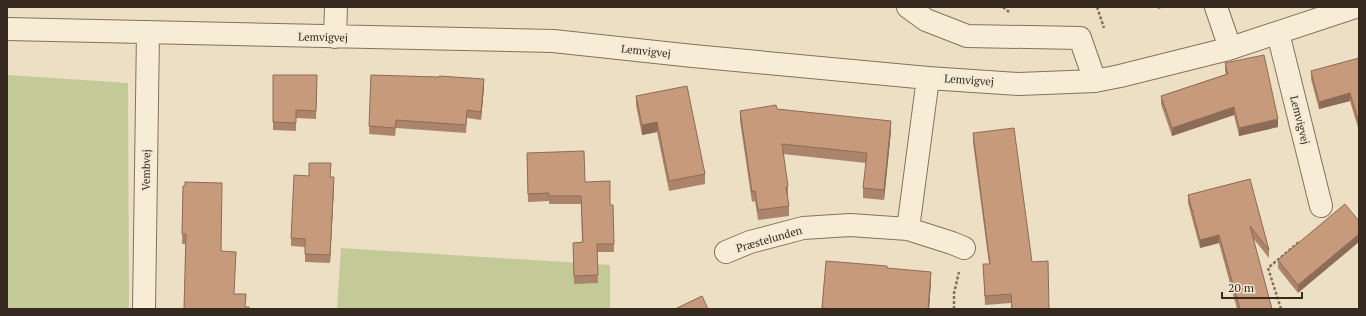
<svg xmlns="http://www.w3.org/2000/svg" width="1366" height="316" font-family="'PT Serif',serif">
<rect width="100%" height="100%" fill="#ecdfc4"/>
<path fill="#c4c998" d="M 7,75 L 128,83 L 129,309 L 7,309 Z
M 341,248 L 610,265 L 610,309 L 337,309 Z"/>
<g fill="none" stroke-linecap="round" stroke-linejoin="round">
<g stroke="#85715b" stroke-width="24">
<path id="minor" d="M 908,7 L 926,20 L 967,36 L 1080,38 L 1095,81
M 1216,7 L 1230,48
M 7,29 L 553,41 L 693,56 L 928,78 L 1019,84 L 1095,81 L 1120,76 L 1228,49 L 1355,7
M 1278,33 L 1321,206
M 335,37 L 336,7
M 908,229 L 952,243 L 964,248
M 726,252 L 750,242 L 803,228 L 850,225 L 908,229 L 928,78
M 144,309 L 148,32"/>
</g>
<path stroke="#85715b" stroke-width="2.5" stroke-dasharray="3 2" stroke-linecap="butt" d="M 1003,7 L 1009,12
M 1097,7 L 1104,28
M 954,309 L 954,293 L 959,272
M 1281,309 L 1268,268 L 1299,242"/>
<use href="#minor" stroke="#f7edd7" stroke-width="22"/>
</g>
<path fill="#ac846b" d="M 1359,58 L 1359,131 L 1350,101 L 1319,109 L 1311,79 L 1311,71 Z
M 1225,63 L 1278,127 L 1239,136 L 1234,115 L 1172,136 L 1161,104 L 1161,96 L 1226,74 L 1225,71 Z
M 273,75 L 317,75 L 316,119 L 296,118 L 296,131 L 273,130 Z
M 371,75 L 484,87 L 481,120 L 467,118 L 466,133 L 396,128 L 395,136 L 369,134 Z
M 636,96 L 705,174 L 705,184 L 669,191 L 657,132 L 642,135 L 636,105 Z
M 777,109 L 891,131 L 884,200 L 863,198 L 863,188 L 866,163 L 783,154 L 788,186 L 788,196 L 787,197 L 789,206 L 789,216 L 758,220 L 755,201 L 752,202 L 740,121 L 740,111 Z
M 973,133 L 1032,262 L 1049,309 L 1011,309 L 1011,303 L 985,305 L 983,264 L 989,264 L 973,142 Z
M 527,153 L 585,182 L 610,205 L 614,244 L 614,252 L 597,252 L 598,283 L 574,284 L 573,251 L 582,242 L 581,204 L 549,204 L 549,201 L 528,202 Z
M 331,177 L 334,185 L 330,263 L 305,262 L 305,247 L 291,246 L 291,238 Z
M 1250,179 L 1269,250 L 1269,258 L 1253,238 L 1272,309 L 1237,309 L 1219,243 L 1200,248 L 1188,203 L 1188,195 Z
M 183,186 L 221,251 L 236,261 L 184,309 L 186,244 L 182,244 Z
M 1345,204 L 1298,293 L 1278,268 L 1278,260 Z
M 826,261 L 887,268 L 931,281 L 929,309 L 822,309 Z"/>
<path fill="#8c6c57" d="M 1158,7 L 1165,7 L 1158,9 Z
M 484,79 L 484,87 L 481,120 L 481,112 Z
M 1350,93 L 1350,101 L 1319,109 L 1319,102 Z
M 1234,107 L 1234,115 L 1172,136 L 1172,128 Z
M 1278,119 L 1278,127 L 1239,136 L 1239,128 Z
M 891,121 L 891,131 L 884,200 L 884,190 Z
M 657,122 L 657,132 L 642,135 L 642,125 Z
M 334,177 L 334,185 L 330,263 L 330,255 Z
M 1359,234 L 1359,242 L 1298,293 L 1298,285 Z
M 1219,235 L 1219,243 L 1200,248 L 1200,240 Z
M 931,272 L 931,281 L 929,309 L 928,309 Z"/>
<path fill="#c89a7c" stroke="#8c6c57" d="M 1264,55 L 1278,119 L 1239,128 L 1234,107 L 1172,128 L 1161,96 L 1228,74 L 1225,63 Z
M 1359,58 L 1359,123 L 1350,93 L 1319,102 L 1311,71 Z
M 273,75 L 317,75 L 316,111 L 296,110 L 296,123 L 273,122 Z
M 371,75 L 439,77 L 439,76 L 484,79 L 481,112 L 467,110 L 466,125 L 396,120 L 395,128 L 369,126 Z
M 687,86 L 705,174 L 669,181 L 657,122 L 642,125 L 636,96 Z
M 776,105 L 777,109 L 891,121 L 884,190 L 863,188 L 867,153 L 782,144 L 788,186 L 786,187 L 789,206 L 758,210 L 755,191 L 752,192 L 740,111 Z
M 1014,128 L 1032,262 L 1048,261 L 1049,309 L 1012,309 L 1011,294 L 985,296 L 983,264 L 990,264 L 973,133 Z
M 584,151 L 585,182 L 610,181 L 610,205 L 613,205 L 614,244 L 597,244 L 598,275 L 574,276 L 573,243 L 583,242 L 581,196 L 549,196 L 549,193 L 528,194 L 527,153 Z
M 309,163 L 331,163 L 330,177 L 334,177 L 330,255 L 305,254 L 305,239 L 291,238 L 294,175 L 309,176 Z
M 1250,179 L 1269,250 L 1250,226 L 1272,309 L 1240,309 L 1219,235 L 1200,240 L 1188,195 Z
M 185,182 L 222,183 L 221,251 L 236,252 L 234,294 L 246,294 L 245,307 L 249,307 L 249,309 L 184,309 L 186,234 L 182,234 L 183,186 L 185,186 Z
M 1345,204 L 1359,221 L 1359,234 L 1298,285 L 1278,260 Z
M 826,261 L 887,266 L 887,268 L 931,272 L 928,309 L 838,309 L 822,308 Z
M 702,296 L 708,309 L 675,309 Z"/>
<g text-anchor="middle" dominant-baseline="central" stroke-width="4" stroke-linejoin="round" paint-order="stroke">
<g font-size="11" fill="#36291f" stroke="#f3e9d3">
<text transform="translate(323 37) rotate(1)">Lemvigvej</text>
<text transform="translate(646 51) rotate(6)">Lemvigvej</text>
<text transform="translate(969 80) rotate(4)">Lemvigvej</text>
<text transform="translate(1300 120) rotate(76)">Lemvigvej</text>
<text transform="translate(146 170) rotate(-89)">Vembvej</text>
<text transform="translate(769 239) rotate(-16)">Præstelunden</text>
</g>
</g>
<rect width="1366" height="316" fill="none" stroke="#36291f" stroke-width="16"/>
<path d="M1222 292v6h80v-6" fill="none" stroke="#36291f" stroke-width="2"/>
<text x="1228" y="292" font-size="12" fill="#36291f" stroke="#f3e9d3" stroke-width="3" paint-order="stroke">20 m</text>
</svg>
